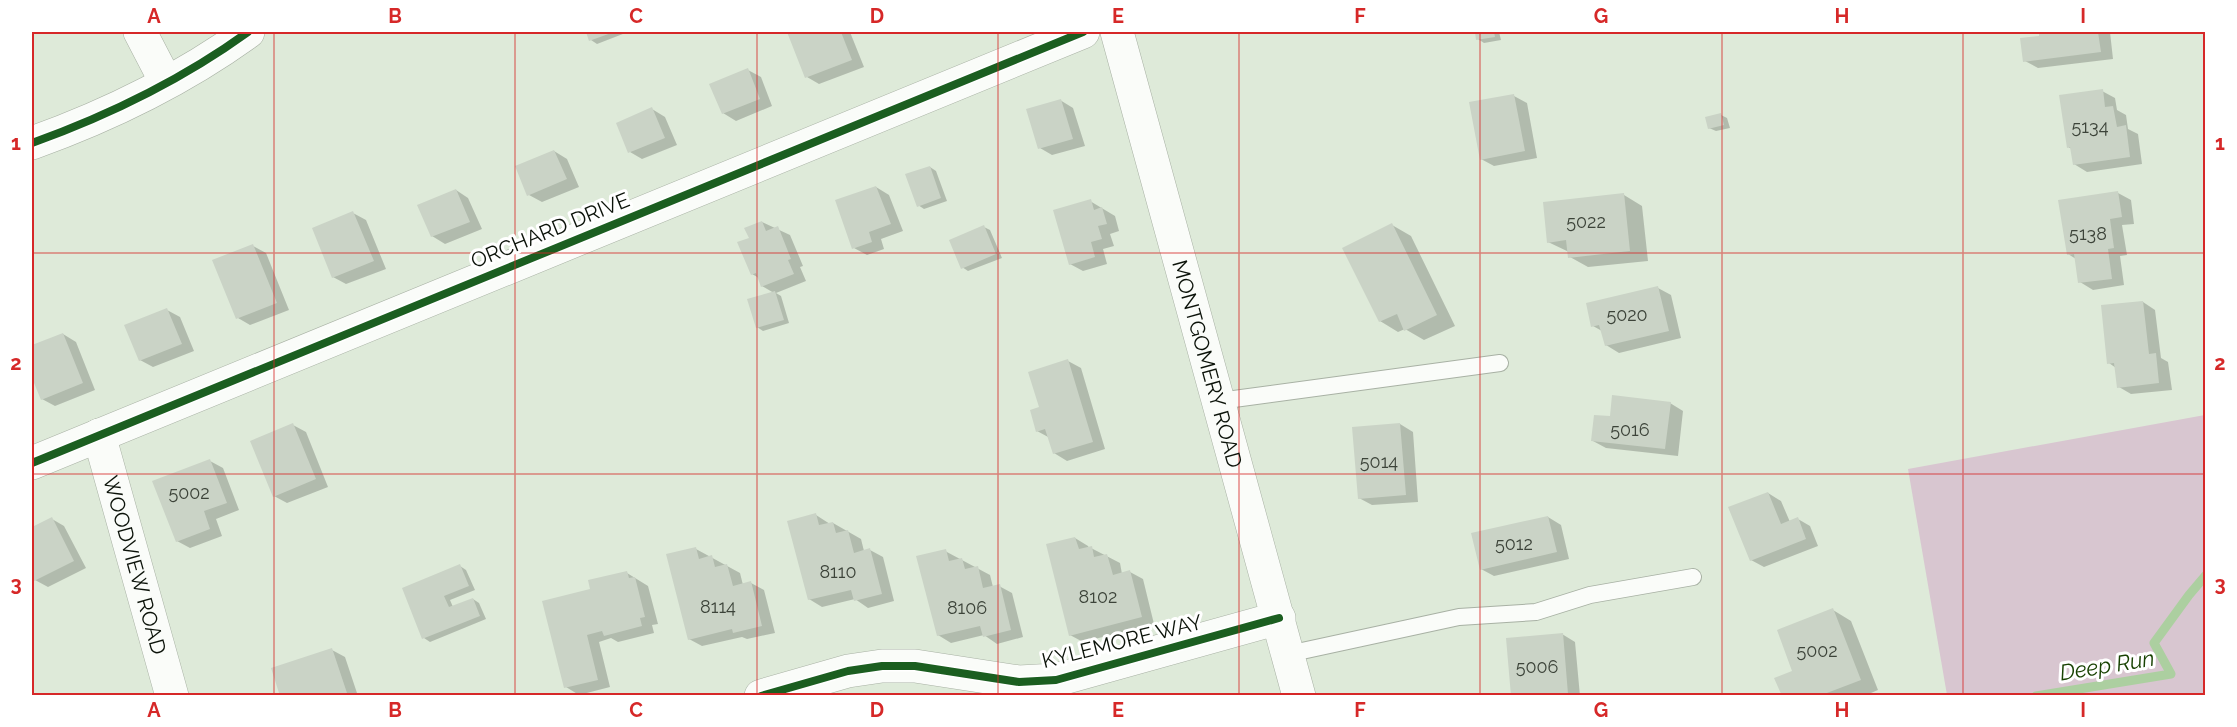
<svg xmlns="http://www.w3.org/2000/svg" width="2237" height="727" font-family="Raleway,sans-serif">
<rect width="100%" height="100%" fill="#deead9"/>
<path fill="#d8c6d0" d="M 2205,415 L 2205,695 L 1947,695 L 1908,469 Z"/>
<path fill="#0003" d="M 587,32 L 628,32 L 597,44 L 591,40 Z
M 788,32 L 850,32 L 864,67 L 819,84 L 807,77 Z
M 1476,32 L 1499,32 L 1501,40 L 1484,43 L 1478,39 Z
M 2040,32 L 2110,32 L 2113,59 L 2038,68 L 2025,61 L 2041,37 Z
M 748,70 L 761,77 L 772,106 L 736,121 L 723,113 Z
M 2102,91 L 2115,98 L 2117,110 L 2126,115 L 2128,129 L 2138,134 L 2142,164 L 2087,172 L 2074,164 L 2072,149 L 2068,147 Z
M 1514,96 L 1527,103 L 1537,158 L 1494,166 L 1481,159 Z
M 1060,100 L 1073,108 L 1085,146 L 1052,155 L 1040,148 Z
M 652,109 L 665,117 L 677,145 L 642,159 L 630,152 Z
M 1721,115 L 1727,118 L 1730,128 L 1716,131 L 1709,128 Z
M 554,151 L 567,159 L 579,187 L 542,202 L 529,195 Z
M 930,167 L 936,171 L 947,201 L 924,209 L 918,205 Z
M 876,187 L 889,195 L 903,231 L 881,239 L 884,249 L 867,255 L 854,248 Z
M 456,190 L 468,198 L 482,229 L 445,244 L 432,236 Z
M 2118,193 L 2131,200 L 2134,224 L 2122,225 L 2127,255 L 2120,256 L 2124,285 L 2093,290 L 2080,282 L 2076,259 L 2068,254 Z
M 1624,195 L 1642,206 L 1648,261 L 1588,267 L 1570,257 L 1569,252 L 1548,242 Z
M 1090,201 L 1115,216 L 1119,231 L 1110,234 L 1114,246 L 1103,249 L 1107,264 L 1083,271 L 1070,264 Z
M 353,213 L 366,220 L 386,269 L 346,284 L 333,277 Z
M 762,222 L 790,235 L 803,266 L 800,267 L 806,281 L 776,293 L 781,296 L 789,323 L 763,331 L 757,327 L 774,293 L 762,286 L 759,278 L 752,274 L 751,239 Z
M 1392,225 L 1411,236 L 1455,326 L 1424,340 L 1405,329 L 1398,332 L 1380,321 Z
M 984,227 L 990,230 L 1002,258 L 968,271 L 962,267 Z
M 253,246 L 266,253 L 289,310 L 250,325 L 238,318 Z
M 1658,288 L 1671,295 L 1681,338 L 1619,353 L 1606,345 L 1602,331 L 1593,326 Z
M 2143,302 L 2155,310 L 2161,358 L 2168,362 L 2172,390 L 2131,394 L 2119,387 L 2116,368 L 2109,363 Z
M 167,310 L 180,317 L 194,351 L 153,367 L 140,360 Z
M 63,334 L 76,342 L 95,390 L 55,406 L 42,399 L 32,374 L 32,347 Z
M 1068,361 L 1081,368 L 1105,449 L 1067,461 L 1054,453 L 1050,438 L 1037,431 L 1041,408 Z
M 1670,403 L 1683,411 L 1678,456 L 1606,448 L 1593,441 L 1611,418 Z
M 1400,424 L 1413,432 L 1418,502 L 1372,505 L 1359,498 Z
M 293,425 L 306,432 L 328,487 L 287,503 L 274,496 Z
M 210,461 L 223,468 L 239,510 L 216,519 L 222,536 L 190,548 L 177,541 Z
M 1768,493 L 1781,501 L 1790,522 L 1798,519 L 1810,526 L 1818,546 L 1764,567 L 1751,560 Z
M 816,515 L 830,524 L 833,523 L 861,539 L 864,551 L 870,550 L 883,557 L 894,601 L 868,608 L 855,599 L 822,607 L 809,599 Z
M 1548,517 L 1561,525 L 1569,559 L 1494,576 L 1481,569 Z
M 52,519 L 64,526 L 86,568 L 48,587 L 35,580 L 32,573 L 32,529 Z
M 1075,538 L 1088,546 L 1089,548 L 1091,548 L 1120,563 L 1122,574 L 1130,572 L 1143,579 L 1154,624 L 1083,642 L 1070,635 Z
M 696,549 L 740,573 L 743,585 L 751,583 L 764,590 L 775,633 L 747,639 L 742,637 L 702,646 L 689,639 Z
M 945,551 L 990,575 L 993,587 L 999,586 L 1012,593 L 1023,637 L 997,644 L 984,635 L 951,643 L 938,635 Z
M 460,566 L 466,570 L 475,590 L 450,600 L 453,607 L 473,599 L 479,603 L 486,619 L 430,642 L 424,638 L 404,589 Z
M 627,573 L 648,586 L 658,624 L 652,625 L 654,633 L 618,642 L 611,638 L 599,642 L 610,687 L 579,695 L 566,687 L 592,590 Z
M 1833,610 L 1851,621 L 1878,690 L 1864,696 L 1783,696 L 1794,672 Z
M 1562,634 L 1575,642 L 1580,696 L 1513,696 Z
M 332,650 L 345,657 L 358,696 L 281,696 Z"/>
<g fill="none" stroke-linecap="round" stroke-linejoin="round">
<path stroke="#accfa0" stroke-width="9" d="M 2036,696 L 2171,674 L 2154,643 L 2189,595 L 2206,575"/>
</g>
<path fill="#cad3c6" d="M 586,32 L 614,32 L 589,41 Z
M 787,32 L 841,32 L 852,60 L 805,78 Z
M 1475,32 L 1494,32 L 1495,37 L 1476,40 Z
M 2039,32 L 2098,32 L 2101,52 L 2023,62 L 2020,38 L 2039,36 Z
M 748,68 L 760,99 L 722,114 L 709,84 Z
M 2103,89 L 2105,107 L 2113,106 L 2117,127 L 2126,125 L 2130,157 L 2073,165 L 2070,147 L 2067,148 L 2059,95 Z
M 1514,94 L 1525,151 L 1480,160 L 1469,102 Z
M 1061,99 L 1073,139 L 1038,149 L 1026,109 Z
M 652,107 L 665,138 L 628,153 L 616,123 Z
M 1721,113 L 1724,125 L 1708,129 L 1705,117 Z
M 554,150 L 567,179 L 527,196 L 515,166 Z
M 930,166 L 941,198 L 917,207 L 905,174 Z
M 876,186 L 891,224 L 869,232 L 872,242 L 852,249 L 835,200 Z
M 456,189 L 470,222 L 431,237 L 417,205 Z
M 2118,191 L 2122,217 L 2110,219 L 2114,248 L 2108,249 L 2112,279 L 2078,283 L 2074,254 L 2067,255 L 2058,200 Z
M 1624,193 L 1630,251 L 1568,258 L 1566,240 L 1547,243 L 1543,202 Z
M 1091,199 L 1094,210 L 1102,207 L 1107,224 L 1098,226 L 1102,239 L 1091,242 L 1095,257 L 1069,265 L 1053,210 Z
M 353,211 L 374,261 L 332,278 L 312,228 Z
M 762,221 L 766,231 L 778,226 L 791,259 L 788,260 L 794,274 L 761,287 L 756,273 L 751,275 L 737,242 L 749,238 L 744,228 Z
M 1392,223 L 1437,315 L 1404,331 L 1397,314 L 1379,322 L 1342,248 Z
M 984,225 L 996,254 L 961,269 L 949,240 Z
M 253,244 L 277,303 L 236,319 L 212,260 Z
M 1658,286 L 1669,331 L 1605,346 L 1599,325 L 1591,327 L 1586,303 Z
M 775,291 L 784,320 L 756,328 L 747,299 Z
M 2143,301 L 2149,354 L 2156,353 L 2159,383 L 2117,388 L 2114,363 L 2107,364 L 2101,305 Z
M 167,308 L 182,344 L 139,361 L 124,325 Z
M 63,333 L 83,383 L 41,400 L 32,378 L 32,345 Z
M 1068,359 L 1093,442 L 1053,454 L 1045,429 L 1036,432 L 1030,410 L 1039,407 L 1028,372 Z
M 1612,395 L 1671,402 L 1665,449 L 1591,441 L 1594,415 L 1610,416 Z
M 293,423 L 316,479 L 273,497 L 250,441 Z
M 1400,423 L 1406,495 L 1358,499 L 1352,427 Z
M 210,459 L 227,503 L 204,511 L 210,529 L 176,542 L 152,481 Z
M 1768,492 L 1781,524 L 1798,517 L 1806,539 L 1750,561 L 1728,507 Z
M 816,513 L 819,525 L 833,522 L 836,533 L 848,530 L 854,553 L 870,548 L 882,594 L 854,601 L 851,590 L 808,600 L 787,521 Z
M 1548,516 L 1557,552 L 1480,570 L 1471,533 Z
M 52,517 L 74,561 L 34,581 L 32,577 L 32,527 Z
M 1075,537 L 1079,549 L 1092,546 L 1094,557 L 1107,554 L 1113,575 L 1130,570 L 1142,617 L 1069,636 L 1046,544 Z
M 696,547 L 699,559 L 712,555 L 715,567 L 727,564 L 733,586 L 751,581 L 762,626 L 733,633 L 732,629 L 688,640 L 666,554 Z
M 946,549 L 949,561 L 962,558 L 965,569 L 978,566 L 983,588 L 1000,584 L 1011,630 L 983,637 L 980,626 L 937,636 L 916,556 Z
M 460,564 L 469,586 L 444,596 L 449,607 L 473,598 L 480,616 L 422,639 L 402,588 Z
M 627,571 L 629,578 L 635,577 L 645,617 L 640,618 L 642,626 L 604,636 L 602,631 L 587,635 L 598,680 L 564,688 L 542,601 L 590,589 L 588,580 Z
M 1833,608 L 1861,680 L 1819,696 L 1782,696 L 1774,678 L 1792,671 L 1777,630 Z
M 1563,633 L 1568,694 L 1511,696 L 1506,638 Z
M 332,648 L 348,696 L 280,696 L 271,668 Z"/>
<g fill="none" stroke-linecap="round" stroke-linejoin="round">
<g stroke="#a8b1a4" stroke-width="18">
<path id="service" d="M 1219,401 L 1500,363
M 1288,654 L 1459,617 L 1536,612 L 1590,595 L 1693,577"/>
</g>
<g stroke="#a8b1a4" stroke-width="34">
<g id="minor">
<path d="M 140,32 L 166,82"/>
<path d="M 32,143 C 107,116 183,79 248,32"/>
<path id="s1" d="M 99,435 L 172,696"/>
<path d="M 32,463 L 1083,32"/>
<path d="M 761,696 L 848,671 L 882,666 L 915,666 L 1019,682 L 1056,680 L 1279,618"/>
</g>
</g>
<g stroke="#a8b1a4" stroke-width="34">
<g id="secondary">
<path id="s2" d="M 1117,32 L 1299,696"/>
</g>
</g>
<use href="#service" stroke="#fafcf9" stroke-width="16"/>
<use href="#minor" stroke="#fafcf9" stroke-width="33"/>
<use href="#secondary" stroke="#fafcf9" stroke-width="33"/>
<g stroke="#fff" stroke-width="11">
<path id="cycleway" d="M 32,143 C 107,116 183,79 248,32
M 32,463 L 1083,32
M 761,696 L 848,671 L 882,666 L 915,666 L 1019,682 L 1056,680 L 1279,618"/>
</g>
<use href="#cycleway" stroke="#1b5e20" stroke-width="8"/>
</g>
<path fill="none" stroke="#d62828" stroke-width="1.5" stroke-opacity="0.55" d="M 274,32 L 274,696M 515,32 L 515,696M 757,32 L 757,696M 998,32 L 998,696M 1239,32 L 1239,696M 1480,32 L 1480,696M 1722,32 L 1722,696M 1963,32 L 1963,696M 32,253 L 2206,253M 32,474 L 2206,474"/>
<g text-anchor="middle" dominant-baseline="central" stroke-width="6" stroke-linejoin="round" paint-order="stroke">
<g font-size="18" fill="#3c4339">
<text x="2090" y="126">5134</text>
<text x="1586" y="221">5022</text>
<text x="2088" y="233">5138</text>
<text x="1627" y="314">5020</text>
<text x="1630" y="429">5016</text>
<text x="1379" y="461">5014</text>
<text x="189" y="492">5002</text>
<text x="1514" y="543">5012</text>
<text x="838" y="571">8110</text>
<text x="1098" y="596">8102</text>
<text x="718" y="606">8114</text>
<text x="967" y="607">8106</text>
<text x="1817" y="650">5002</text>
<text x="1537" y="666">5006</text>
</g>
<g font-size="21" fill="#0b1209" stroke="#fff">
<text transform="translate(550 230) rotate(-22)">ORCHARD DRIVE</text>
<text stroke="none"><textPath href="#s2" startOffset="344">MONTGOMERY ROAD</textPath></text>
<text stroke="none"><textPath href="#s1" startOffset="135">WOODVIEW ROAD</textPath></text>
<text transform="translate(1122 641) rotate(-14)">KYLEMORE WAY</text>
</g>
<g font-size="22" font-style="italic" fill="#184202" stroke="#fff">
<text transform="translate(2107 665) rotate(-9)">Deep Run</text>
</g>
</g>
<rect width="2237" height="727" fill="none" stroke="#ffffff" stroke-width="66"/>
<rect x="33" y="33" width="2171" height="661" fill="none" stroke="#d62828" stroke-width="2"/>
<g font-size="20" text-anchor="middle" font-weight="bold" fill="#d62828">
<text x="154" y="23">A</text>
<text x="395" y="23">B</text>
<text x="636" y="23">C</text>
<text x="877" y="23">D</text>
<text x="1118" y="23">E</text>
<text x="1360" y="23">F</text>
<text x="1601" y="23">G</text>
<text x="1842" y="23">H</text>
<text x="2083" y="23">I</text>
<text x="16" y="150">1</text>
<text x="2220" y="150">1</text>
<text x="16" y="370">2</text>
<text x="2220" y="370">2</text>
<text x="16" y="591">3</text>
<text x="2220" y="591">3</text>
<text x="154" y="717">A</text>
<text x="395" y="717">B</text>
<text x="636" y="717">C</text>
<text x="877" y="717">D</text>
<text x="1118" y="717">E</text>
<text x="1360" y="717">F</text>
<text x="1601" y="717">G</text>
<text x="1842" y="717">H</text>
<text x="2083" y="717">I</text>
</g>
</svg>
